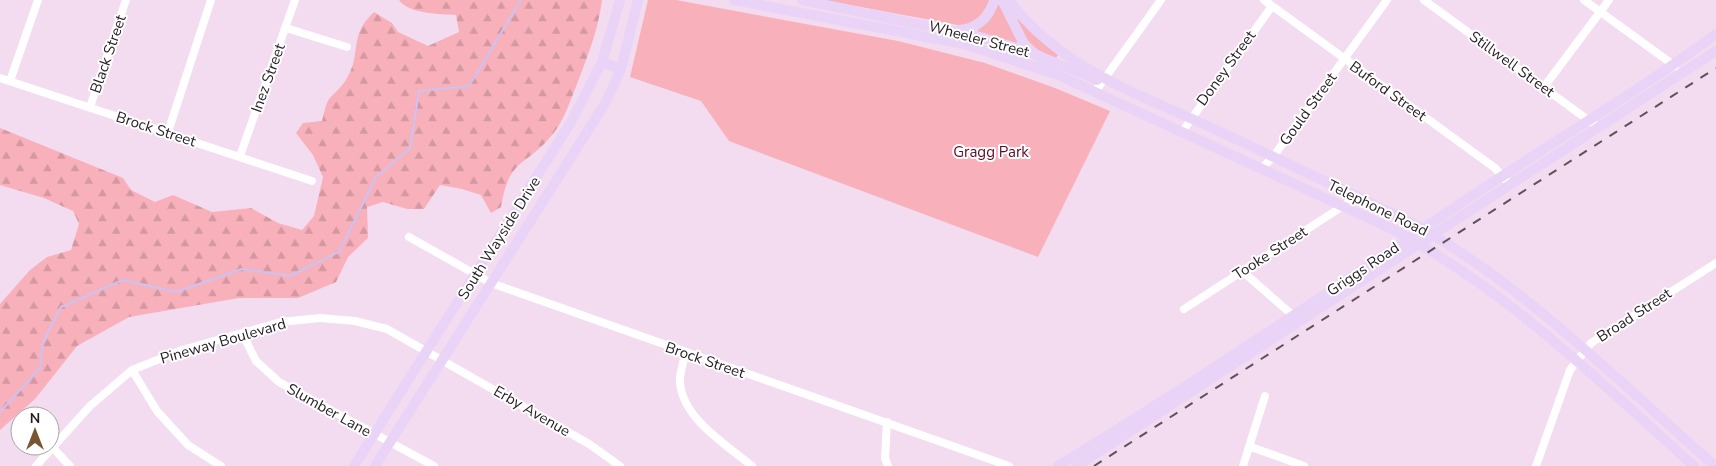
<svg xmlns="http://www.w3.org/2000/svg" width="1716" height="466" font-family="'Nunito Sans',sans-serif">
<defs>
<pattern id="forest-firs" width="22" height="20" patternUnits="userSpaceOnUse" patternTransform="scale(1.25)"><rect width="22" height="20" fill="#f8b1bb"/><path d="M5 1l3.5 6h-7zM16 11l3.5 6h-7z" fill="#d498a1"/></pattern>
</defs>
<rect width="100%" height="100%" fill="#f3dbf0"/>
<path fill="#f8b1bb" d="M 648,0 L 676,0 L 898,41 L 985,63 L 1055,88 L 1110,111 L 1038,257 L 729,141 L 701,101 L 630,77 Z
M 823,0 L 990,0 C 983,14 978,21 963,26 Z
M 996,5 L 1000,5 L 1019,41 L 1016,43 L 978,32 L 977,28 Z
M 1019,18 L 1030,31 L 1058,55 L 1056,58 C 1030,48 1029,44 1016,20 Z"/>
<path fill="url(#forest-firs)" d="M 399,0 L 602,0 C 598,31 588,55 577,84 C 570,101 564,121 552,135 C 526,167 509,157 501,207 L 491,213 L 481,195 L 462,189 L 440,185 L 424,209 L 407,209 L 383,202 L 367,207 L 368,238 L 348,257 L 336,282 L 298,298 L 239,298 L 129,317 L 77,346 L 35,399 L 0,430 L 0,304 L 30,270 L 47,257 L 71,250 L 79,224 L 73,211 L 44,198 L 0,185 L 0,128 L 123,178 L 131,190 L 155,202 L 173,195 L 212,212 L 251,208 L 278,223 L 302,230 L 314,216 L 323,177 L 313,155 L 296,133 L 303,123 L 322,121 C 324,114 325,105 329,99 C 335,92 343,86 347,78 C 362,53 348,36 374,12 L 392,23 L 398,32 L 428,46 L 459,32 L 456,15 C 441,14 408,14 399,0 Z"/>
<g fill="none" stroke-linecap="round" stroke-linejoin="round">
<path stroke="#cac3f3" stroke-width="2" d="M 0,412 L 40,368 L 43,342 L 61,307 L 123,280 L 176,292 L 242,269 L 290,276 L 339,252 L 376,177 L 410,148 L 419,91 L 469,86 L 521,0"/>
<path stroke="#fff" stroke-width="8" d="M 1264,0 L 1495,168 L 1510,185
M 1424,0 L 1599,128
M 1584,0 L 1675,66
M 286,28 L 347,47
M 0,78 L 312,181
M 10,81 L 38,0
M 1544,87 L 1609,0
M 1095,92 L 1161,0
M 90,107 L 126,0
M 168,132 L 211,0
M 1182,132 L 1272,6
M 240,156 L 295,0
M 1262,168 L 1273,157 L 1387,0
M 409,237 L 491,283 L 1009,466
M 1242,271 L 1297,319
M 1184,309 L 1357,197
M 242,333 L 256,361 L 279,382 L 434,466
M 685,353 C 684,362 679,374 680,383 C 683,419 727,445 752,466
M 132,370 L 157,411 L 188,445 L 221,466
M 887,422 L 885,458 L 888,466
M 1251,447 L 1304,466
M 53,448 L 70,466
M 36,466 L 90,406 L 132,370 L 182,350 L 281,322 L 320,318 L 355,321 L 387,329 L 589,444 L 620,466
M 1243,466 L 1265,396
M 1536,466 L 1570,370 L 1591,343 L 1716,263"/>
<path stroke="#e9d4f7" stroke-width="10" d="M 734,0 L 964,44 L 1052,73
M 802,0 L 980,37 L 1032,53 L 1097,80
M 1002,0 L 1024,44 L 1058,75 L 1390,228 C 1504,287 1599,381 1694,466
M 1009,0 C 1054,61 1122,88 1190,118 C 1239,140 1288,164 1337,187 C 1370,203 1403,217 1433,235 C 1535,296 1626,388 1715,466
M 959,30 C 977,29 990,17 994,0
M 602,62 L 621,69
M 354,466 L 571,122 L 602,62 L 620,0
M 375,466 L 606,102 L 621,69 L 638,0
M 1058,466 C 1198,381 1333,289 1469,198 C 1551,143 1636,93 1716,34
M 1077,466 L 1716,51"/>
<path stroke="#5d515b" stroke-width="2" stroke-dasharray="9 9" stroke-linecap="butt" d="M 1094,466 L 1716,68"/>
</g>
<g text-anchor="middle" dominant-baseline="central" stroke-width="4" stroke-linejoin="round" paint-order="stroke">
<g font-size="15" fill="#251d24" stroke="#fff">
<text transform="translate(979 39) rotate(15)">Wheeler Street</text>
<text transform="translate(108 54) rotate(-71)">Black Street</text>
<text transform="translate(1512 64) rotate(36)">Stillwell Street</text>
<text transform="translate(1226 68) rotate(-54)">Doney Street</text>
<text transform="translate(268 78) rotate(-70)">Inez Street</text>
<text transform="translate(1388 91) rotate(36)">Buford Street</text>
<text transform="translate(1308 109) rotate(-54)">Gould Street</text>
<text transform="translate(156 129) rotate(18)">Brock Street</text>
<text transform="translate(1378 208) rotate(26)">Telephone Road</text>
<text transform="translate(499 238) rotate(-58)">South Wayside Drive</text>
<text transform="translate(1270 253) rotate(-33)">Tooke Street</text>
<text transform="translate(1363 269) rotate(-34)">Griggs Road</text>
<text transform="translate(1634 315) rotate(-33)">Broad Street</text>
<text transform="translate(223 341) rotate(-16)">Pineway Boulevard</text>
<text transform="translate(705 360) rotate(19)">Brock Street</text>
<text transform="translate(329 410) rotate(29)">Slumber Lane</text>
<text transform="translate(532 411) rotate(30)">Erby Avenue</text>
</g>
<g font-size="15" fill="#5d0c25" stroke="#fff">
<text x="991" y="152">Gragg Park</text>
</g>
</g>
<g transform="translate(35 431)"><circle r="24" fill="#ffffff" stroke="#a8a5a7"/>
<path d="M0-4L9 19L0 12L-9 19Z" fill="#79562f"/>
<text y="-8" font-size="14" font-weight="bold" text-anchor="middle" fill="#251d24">N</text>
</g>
</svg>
